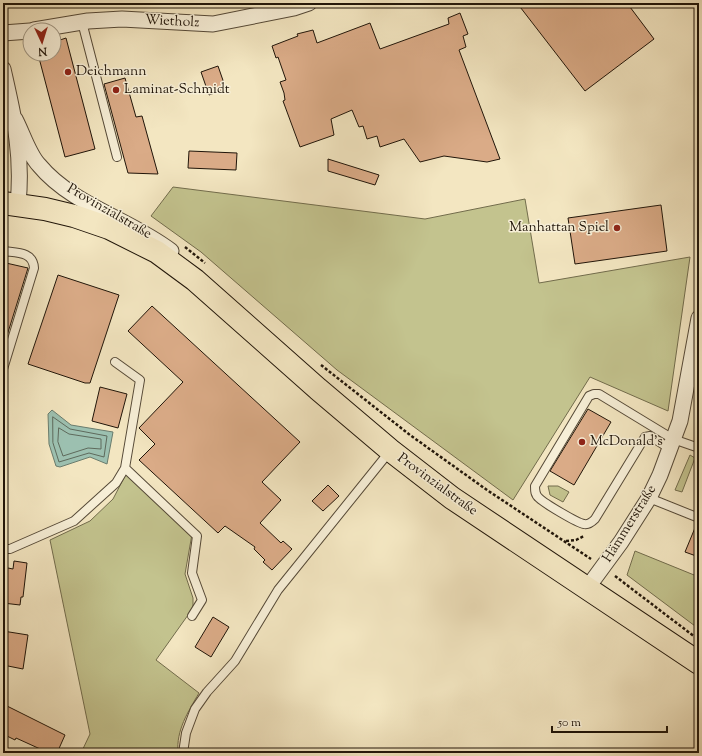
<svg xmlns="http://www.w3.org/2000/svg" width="702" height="756" font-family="'Sorts Mill Goudy',serif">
<rect width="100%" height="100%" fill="#f3e6c1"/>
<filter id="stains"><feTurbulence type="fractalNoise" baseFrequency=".005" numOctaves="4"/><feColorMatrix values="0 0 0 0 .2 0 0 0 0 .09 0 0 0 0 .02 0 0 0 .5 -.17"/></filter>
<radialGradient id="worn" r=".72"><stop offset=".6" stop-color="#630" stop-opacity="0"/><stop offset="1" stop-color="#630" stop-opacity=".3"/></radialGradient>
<path fill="#c3c38e" stroke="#726c4c" d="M 173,187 L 425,219 L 525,199 L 539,283 L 690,257 L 668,411 L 590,377 L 513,500 L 337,370 L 201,252 L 151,216 Z
M 690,455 L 695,458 L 682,492 L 675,490 Z
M 126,474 L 192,534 L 185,574 L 193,598 L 193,608 L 156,660 L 199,693 C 188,712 176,730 178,753 L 81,753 L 90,734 L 50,540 L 90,521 L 113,499 Z
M 548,486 L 558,486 L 569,492 L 563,502 L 550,495 Z
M 635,551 L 699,577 L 699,629 L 627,575 Z"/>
<path fill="#9cc0b0" stroke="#6a7c6d" d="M 52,410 L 71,425 L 113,432 L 107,464 L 90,457 L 60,467 L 56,466 L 49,444 L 48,414 Z"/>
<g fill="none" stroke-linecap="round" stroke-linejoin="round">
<path stroke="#5e6a5c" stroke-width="1" d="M 53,417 L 70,429 L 107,436 L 104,457 L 89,453 L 59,462 L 53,443 Z
M 59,428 L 69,434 L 101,439 L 101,449 L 88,448 L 63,456 L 58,442 Z"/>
</g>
<path fill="#daab87" stroke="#201509" d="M 517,3 L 627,3 L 654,39 L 585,91 Z
M 460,13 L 468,34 L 463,36 L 466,47 L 459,50 L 500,159 L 487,162 L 444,156 L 420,162 L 404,139 L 380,147 L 377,136 L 367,139 L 363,126 L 359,127 L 352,110 L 331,119 L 334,135 L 300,147 L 283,101 L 285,100 L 284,93 L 280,82 L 286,80 L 278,57 L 276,58 L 272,46 L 298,36 L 297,34 L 313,30 L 317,43 L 370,23 L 380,49 L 449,24 L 448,18 Z
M 66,38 L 95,149 L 65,157 L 38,54 L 54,54 L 54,42 Z
M 218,66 L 226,89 L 209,95 L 201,72 Z
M 125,78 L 136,117 L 142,116 L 158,174 L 128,173 L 104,84 Z
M 189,151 L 237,153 L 236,170 L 188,168 Z
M 328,159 L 379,175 L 375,185 L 328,171 Z
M 661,205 L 667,251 L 575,264 L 568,218 Z
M 6,263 L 28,268 L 5,342 L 3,342 L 3,271 Z
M 58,275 L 119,295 L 90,383 L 85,383 L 28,364 Z
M 152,306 L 300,442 L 262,482 L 281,500 L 260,523 L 281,543 L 283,541 L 292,549 L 272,570 L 263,562 L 265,560 L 254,549 L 255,547 L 225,526 L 218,533 L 139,460 L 155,444 L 139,428 L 183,382 L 128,331 Z
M 100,387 L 127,394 L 118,428 L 92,421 Z
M 588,409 L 611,422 L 574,485 L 550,471 Z
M 328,485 L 339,496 L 323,511 L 312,501 Z
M 697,523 L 699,523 L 699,557 L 685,552 Z
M 14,561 L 27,563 L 23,597 L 21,597 L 20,605 L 3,603 L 3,567 L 13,569 Z
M 213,617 L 229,627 L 211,657 L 195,647 Z
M 3,631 L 28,635 L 23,669 L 3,665 Z
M 3,704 L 65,735 L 57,753 L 49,753 L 16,738 L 15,740 L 3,734 Z"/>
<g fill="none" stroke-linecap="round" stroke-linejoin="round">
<g stroke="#554937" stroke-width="10">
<path id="lane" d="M 82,22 L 117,157
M 3,251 C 16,253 33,251 34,268 L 3,369
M 669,448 L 650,436 L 645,437 L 595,519 C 592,522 588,525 584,524 C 577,523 544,503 539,498 C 535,495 535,491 535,486 L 589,396 L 594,394 L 599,394 L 673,439 L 699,448
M 125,468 L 197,536 L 192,573 L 202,600 L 192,616
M 649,498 L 699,518
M 3,549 L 10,549 L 74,521 L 116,483 L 125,468 L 140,380 L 115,362
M 183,753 L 186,733 L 195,709 L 207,692 L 235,661 L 278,590 L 390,451"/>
</g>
<g stroke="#554937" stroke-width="17">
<path id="street" d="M 34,30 L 88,21 L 122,19 L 213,24 L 294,8 L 309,3
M 3,33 L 30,31
M 3,69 C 14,118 23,153 18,204
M 15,119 C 22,132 29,155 39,165 C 72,205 131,220 171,251
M 588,587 L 621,542 L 649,498 L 660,475 L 680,421 L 699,318"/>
</g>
<g stroke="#201509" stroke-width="24">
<path id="primary" d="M 3,203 L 45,209 L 74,216 L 109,228 L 157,252 L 195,280 L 318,389 L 390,450 L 452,498 L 699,663"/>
</g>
<path stroke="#201509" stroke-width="2.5" stroke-dasharray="3 2" stroke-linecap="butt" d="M 185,247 L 205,263
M 321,365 L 410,435 L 487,490 L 591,559
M 566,541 L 576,540 L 584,536
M 615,576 L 695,637"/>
<use href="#lane" stroke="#f7efd7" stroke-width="8"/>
<use href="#street" stroke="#f7efd7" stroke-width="15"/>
<use href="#primary" stroke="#f3e6c1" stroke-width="22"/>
</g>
<g fill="#8f2418" stroke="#f7efd7" stroke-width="1.5">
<circle cx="68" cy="72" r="4"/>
<circle cx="116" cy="90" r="4"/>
<circle cx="617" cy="228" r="4"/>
<circle cx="582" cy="442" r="4"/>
</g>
<g text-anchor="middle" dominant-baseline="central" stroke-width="3" stroke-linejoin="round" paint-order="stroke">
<g font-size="14" fill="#201509" stroke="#f7efd7">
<text transform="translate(172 22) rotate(3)">Wietholz</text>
<text transform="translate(109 212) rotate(30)">Provinzialstraße</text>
<text transform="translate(437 485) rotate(36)">Provinzialstraße</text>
<text transform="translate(630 524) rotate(-58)">Hämmerstraße</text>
</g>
<g font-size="14" fill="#201509" stroke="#f7efd7" text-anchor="start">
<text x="76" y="72">Deichmann</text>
<text x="124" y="90">Laminat-Schmidt</text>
<text x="609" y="228" text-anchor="end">Manhattan Spiel</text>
<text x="590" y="442">McDonald's</text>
</g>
</g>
<rect width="702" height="756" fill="none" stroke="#f3e6c1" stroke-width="16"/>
<rect x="4" y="4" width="694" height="748" fill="none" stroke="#201509" stroke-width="2"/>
<rect x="8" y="8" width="686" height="740" fill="none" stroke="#201509"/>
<g transform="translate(42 42) rotate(176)"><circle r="19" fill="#f7efd7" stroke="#a19885"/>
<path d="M0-3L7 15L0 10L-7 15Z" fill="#8f2418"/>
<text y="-6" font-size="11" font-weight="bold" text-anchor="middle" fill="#201509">N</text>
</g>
<path d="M552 726v6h115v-6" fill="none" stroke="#201509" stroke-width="2"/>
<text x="558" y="726" font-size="12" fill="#201509" stroke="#f7efd7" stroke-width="3" paint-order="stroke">50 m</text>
<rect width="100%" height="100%" filter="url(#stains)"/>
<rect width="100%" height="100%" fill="url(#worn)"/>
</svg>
